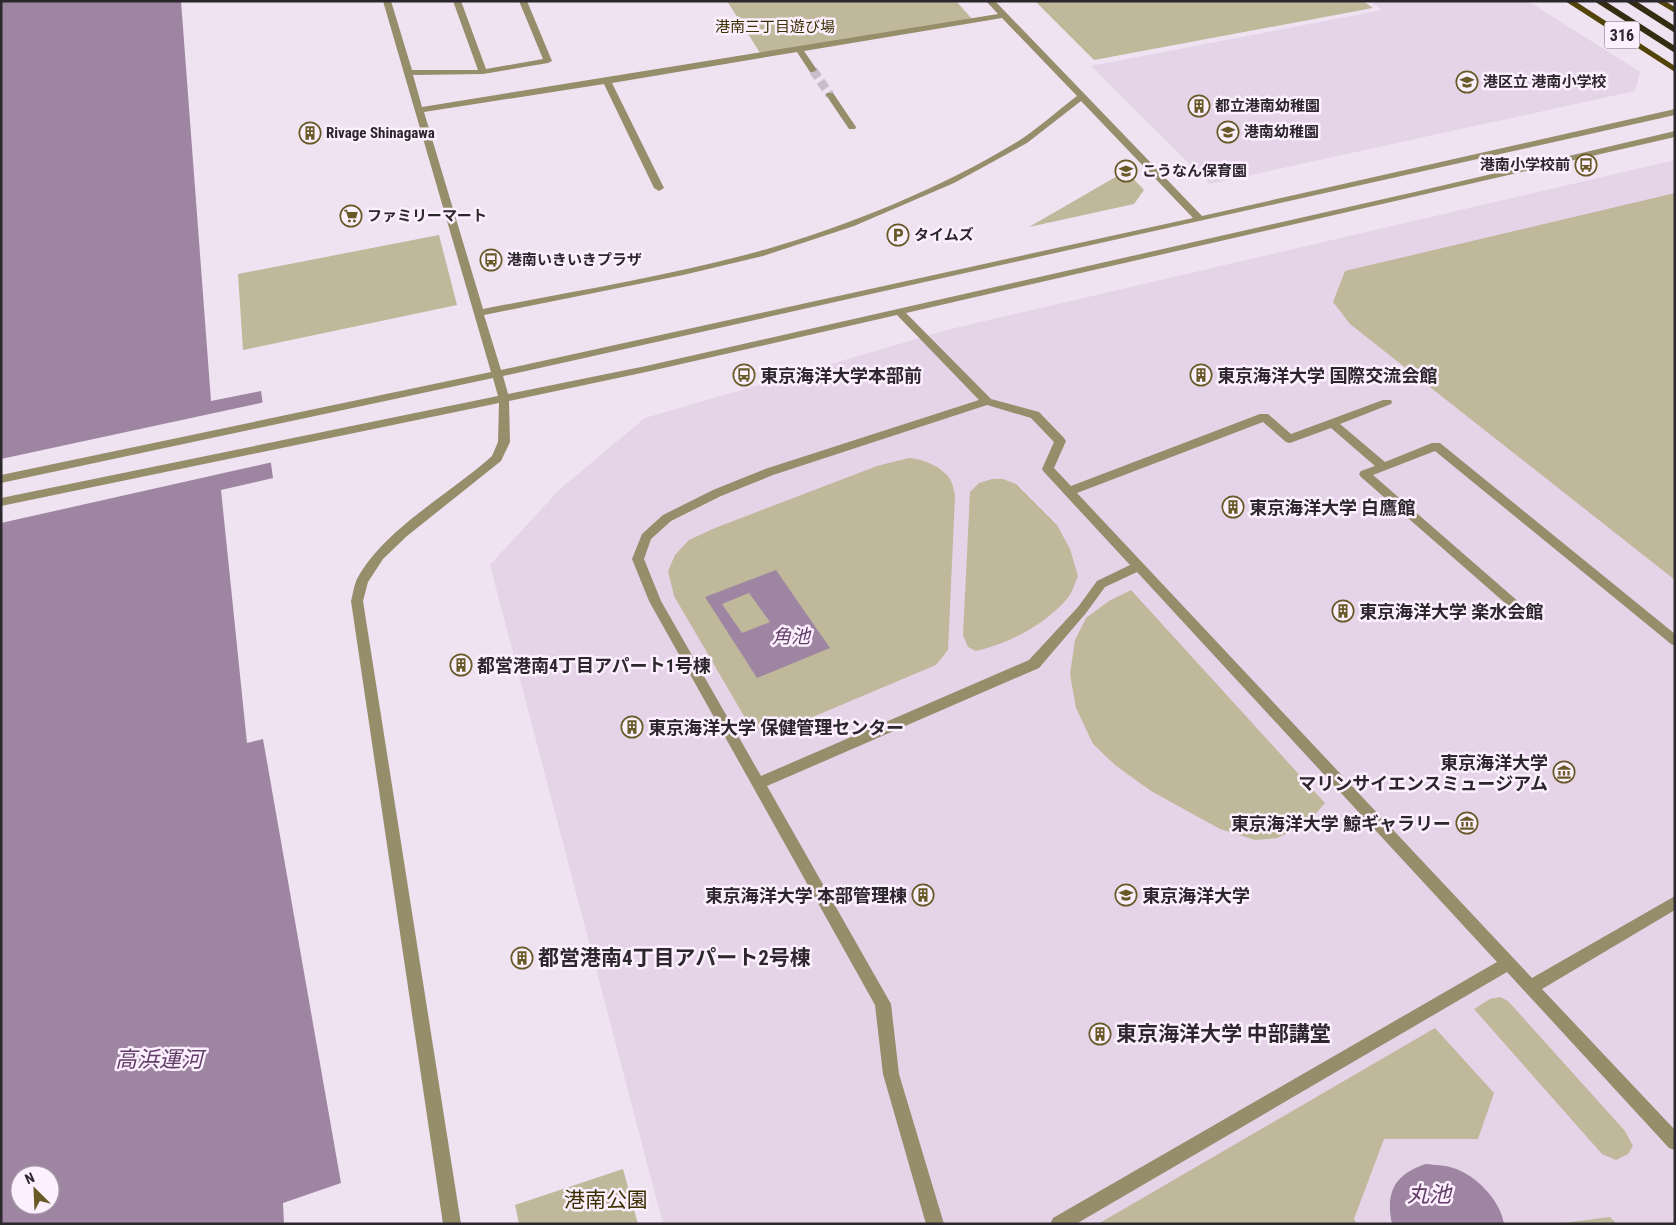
<svg xmlns="http://www.w3.org/2000/svg" width="1676" height="1225" font-family="'Roboto Condensed','Noto Sans JP',sans-serif">
<rect width="100%" height="100%" fill="#efe2f1"/>
<path fill="#e5d3e8" d="M 1370,1 L 1528,1 L 1640,72 L 1635,91 L 1210,184 L 1091,66 L 1382,10 Z
M 1675,160 L 1675,1224 L 663,1224 L 490,565 L 560,489 L 645,418 L 951,329 Z"/>
<path fill="#c0b89a" d="M 727,1 L 956,1 L 973,20 L 762,56 Z
M 1035,1 L 1363,1 L 1373,8 L 1094,60 Z
M 1126,171 L 1144,190 L 1134,204 L 1029,227 Z
M 1675,193 L 1675,580 L 1350,324 L 1333,302 L 1345,271 Z
M 439,235 L 457,305 L 243,350 L 238,274 Z
M 909,458 C 923,459 944,467 951,481 C 953,485 954,491 955,496 L 948,650 L 936,665 L 777,732 L 756,728 L 744,716 L 674,596 L 668,571 L 675,555 L 689,540 L 715,528 L 877,466 Z
M 992,479 L 1003,479 L 1016,484 L 1057,525 L 1070,549 L 1078,576 C 1075,583 1072,594 1066,600 C 1044,625 1008,644 976,651 L 968,647 L 963,635 L 970,492 L 979,483 Z
M 1131,590 L 1325,803 L 1307,824 L 1277,838 L 1255,840 L 1220,829 L 1151,791 L 1115,765 L 1093,744 L 1076,708 L 1070,674 L 1075,640 L 1086,618 L 1109,601 Z
M 1500,997 L 1508,1001 L 1625,1131 L 1633,1146 L 1628,1154 L 1616,1160 L 1602,1154 L 1474,1009 L 1490,999 Z
M 1435,1028 L 1494,1093 L 1478,1139 L 1384,1139 L 1354,1219 L 1357,1224 L 1098,1224 Z
M 623,1169 L 638,1224 L 519,1224 L 515,1205 Z
M 1610,1217 L 1617,1224 L 1555,1224 Z"/>
<path fill="#9e86a2" fill-rule="evenodd" d="M 1,1 L 181,1 L 211,401 L 261,391 L 273,478 L 221,490 L 247,743 L 263,739 L 341,1183 L 283,1203 L 284,1224 L 1,1224 ZM 20,1175 L 50,1175 L 50,1205 L 20,1205 Z
M 776,570 L 830,648 L 757,678 L 705,597 ZM 749,593 L 770,622 L 742,633 L 722,604 Z
M 1426,1164 C 1435,1165 1445,1165 1453,1168 C 1475,1174 1501,1201 1504,1224 L 1392,1224 C 1385,1192 1395,1174 1426,1164 Z"/>
<path fill="#efe2f1" d="M 265,402 L 273,462 L 1,523 L 1,459 Z"/>
<g fill="none" stroke-linecap="round" stroke-linejoin="round">
<path stroke="#c8bdca" stroke-width="9" stroke-dasharray="9 4.5" stroke-linecap="butt" d="M 813,70 L 830,95"/>
<path fill="#968d6b" fill-rule="evenodd" d="M 383,1 L 391,1 L 412,70 L 478,70 L 453,1 L 461,1 L 486,69 L 543,59 L 519,1 L 527,1 L 552,61 L 548,63 L 483,74 L 413,75 L 422,107 L 998,14 L 986,1 L 995,1 L 1202,216 L 1675,109 L 1675,115 L 503,376 L 508,394 L 646,366 L 1419,191 L 1675,131 L 1675,137 L 906,313 L 991,399 L 1039,412 L 1064,438 L 1066,441 L 1054,468 L 1071,486 L 1260,414 L 1268,414 L 1291,434 L 1383,400 L 1391,400 L 1392,402 L 1391,404 L 1340,424 L 1385,462 L 1432,443 L 1440,443 L 1675,634 L 1675,646 L 1671,644 L 1435,451 L 1373,475 L 1528,610 L 1530,613 L 1528,616 L 1520,616 L 1361,477 L 1359,474 L 1361,471 L 1375,466 L 1331,428 L 1290,443 L 1286,442 L 1263,422 L 1077,493 L 1532,978 L 1675,896 L 1675,910 L 1542,989 L 1675,1130 L 1675,1150 L 1669,1148 L 1507,972 L 1076,1224 L 1050,1224 L 1053,1218 L 1497,962 L 1137,572 L 1105,587 L 1086,613 L 1039,668 L 767,786 L 891,1004 L 899,1074 L 944,1224 L 926,1224 L 883,1074 L 875,1005 L 649,601 L 632,559 L 642,534 L 663,515 L 713,490 L 765,469 L 979,400 L 897,315 L 646,372 L 509,401 L 510,442 L 501,461 L 407,536 L 383,559 L 368,582 L 363,601 L 461,1224 L 443,1224 L 351,601 C 353,594 354,585 357,579 C 384,529 450,494 492,456 L 498,442 L 499,403 L 1,506 L 1,498 L 498,396 L 493,378 L 1,483 L 1,475 L 491,372 ZM 1002,18 L 1077,96 C 1058,110 1040,127 1020,140 C 944,187 846,227 760,251 C 669,276 575,291 483,309 L 424,112 L 604,84 L 654,188 L 659,191 L 664,188 L 612,83 L 797,52 L 810,72 L 813,72 L 817,70 L 804,51 ZM 1081,101 L 1193,218 L 501,370 L 484,315 L 683,275 L 763,256 L 854,226 L 954,183 L 1027,143 ZM 987,405 L 1031,418 L 1054,442 L 1042,469 L 1044,472 L 1130,565 L 1097,581 L 1078,607 L 1029,660 L 761,776 L 661,601 L 644,559 L 651,539 L 671,521 L 721,496 L 773,475 Z
M 827,93 L 833,93 L 856,127 L 855,129 L 849,129 L 826,95 Z"/>
<path fill="#524409" fill-rule="evenodd" d="M 1565,1 L 1575,1 L 1675,66 L 1675,72 Z
M 1655,1 L 1665,1 L 1675,7 L 1675,13 Z"/>
<path fill="#332c10" fill-rule="evenodd" d="M 1594,1 L 1605,1 L 1675,46 L 1675,53 Z
M 1625,1 L 1636,1 L 1675,26 L 1675,33 Z"/>
</g>
<defs>
<g id="school-ring" transform="scale(1.125)"><circle r="9.5" fill="#fceffe" stroke="#685a27" stroke-width="1.5"/><path d="M0-5L7-2L0 1L-7-2ZM-4 1L0 2.5L4 1V4Q0 6-4 4Z" fill="#685a27"/></g>
<g id="building-ring" transform="scale(1.125)"><circle r="9.5" fill="#fceffe" stroke="#685a27" stroke-width="1.5"/><path d="M-4-6H4V6H1V3H-1V6H-4ZM-2.5-4.3h1.7v1.8h-1.7ZM.8-4.3h1.7v1.8H.8ZM-2.5-1h1.7V.8h-1.7ZM.8-1h1.7V.8H.8Z" fill="#685a27"/></g>
<g id="bus-ring" transform="scale(1.125)"><circle r="9.5" fill="#fceffe" stroke="#685a27" stroke-width="1.5"/><path d="M-5-6H5V4H4V6H2V4H-2V6H-4V4H-5ZM-3.5-4V0h7V-4ZM-3.5 1.2v1.5H-2V1.2ZM2 1.2v1.5H3.5V1.2Z" fill="#685a27"/></g>
<g id="supermarket-ring" transform="scale(1.125)"><circle r="9.5" fill="#fceffe" stroke="#685a27" stroke-width="1.5"/><path d="M-6-5.5h2.5l.6 2H6L4.5 2H-2.5L-4.4-4H-6ZM-1.5 3.2a1.3 1.3 0 1 0 .1 0ZM3 3.2a1.3 1.3 0 1 0 .1 0Z" fill="#685a27"/></g>
<g id="parking-ring" transform="scale(1.125)"><circle r="9.5" fill="#fceffe" stroke="#685a27" stroke-width="1.5"/><path d="M-3.5-5.5H1a3.5 3.5 0 0 1 0 7H-1V5.5H-3.5ZM-1-3.4V-.6H.8a1.4 1.4 0 0 0 0-2.8Z" fill="#685a27"/></g>
<g id="museum-ring" transform="scale(1.125)"><circle r="9.5" fill="#fceffe" stroke="#685a27" stroke-width="1.5"/><path d="M0-6L6-3V-2H-6V-3ZM-5-1h2V3h-2ZM-1-1h2V3h-2ZM3-1h2V3H3ZM-6 4H6V6H-6Z" fill="#685a27"/></g>
<g id="university-ring" transform="scale(1.125)"><circle r="9.5" fill="#fceffe" stroke="#685a27" stroke-width="1.5"/><path d="M0-5L7-2L0 1L-7-2ZM-4 1L0 2.5L4 1V4Q0 6-4 4Z" fill="#685a27"/></g>
</defs>
<g fill-rule="evenodd">
<use href="#school-ring" x="1467" y="82"/>
<use href="#building-ring" x="1199" y="106"/>
<use href="#school-ring" x="1228" y="132"/>
<use href="#building-ring" x="310" y="133"/>
<use href="#bus-ring" x="1586" y="165"/>
<use href="#school-ring" x="1126" y="171"/>
<use href="#supermarket-ring" x="351" y="216"/>
<use href="#parking-ring" x="898" y="235"/>
<use href="#bus-ring" x="491" y="260"/>
<use href="#bus-ring" x="744" y="375"/>
<use href="#building-ring" x="1201" y="375"/>
<use href="#building-ring" x="1233" y="507"/>
<use href="#building-ring" x="1343" y="611"/>
<use href="#building-ring" x="461" y="665"/>
<use href="#building-ring" x="632" y="727"/>
<use href="#museum-ring" x="1564" y="772"/>
<use href="#museum-ring" x="1467" y="823"/>
<use href="#building-ring" x="923" y="895"/>
<use href="#university-ring" x="1126" y="895"/>
<use href="#building-ring" x="522" y="958"/>
<use href="#building-ring" x="1100" y="1034"/>
</g>
<g text-anchor="middle" dominant-baseline="central" stroke-width="5" stroke-linejoin="round" paint-order="stroke">
<g font-size="15" fill="#3c3000" stroke="#fceffe">
<text x="775" y="27">港南三丁目遊び場</text>
</g>
<g font-size="15" font-weight="bold" fill="#2c272d" stroke="#fceffe" text-anchor="start">
<text x="1483" y="82">港区立 港南小学校</text>
<text x="1215" y="106">都立港南幼稚園</text>
<text x="1244" y="132">港南幼稚園</text>
<text x="326" y="133">Rivage Shinagawa</text>
<text x="1570" y="165" text-anchor="end">港南小学校前</text>
<text x="1142" y="171">こうなん保育園</text>
<text x="367" y="216">ファミリーマート</text>
<text x="914" y="235">タイムズ</text>
<text x="507" y="260">港南いきいきプラザ</text>
</g>
<rect fill="#fceffe" stroke="#6a636c" stroke-width="1" x="1604.5" y="21.5" width="35" height="27" rx="4"/>
<g font-size="16" font-weight="bold" fill="#2c272d">
<text x="1622" y="35">316</text>
</g>
<g font-size="18" font-weight="bold" fill="#2c272d" stroke="#fceffe" text-anchor="start">
<text x="760" y="375">東京海洋大学本部前</text>
<text x="1217" y="375">東京海洋大学 国際交流会館</text>
<text x="1249" y="507">東京海洋大学 白鷹館</text>
<text x="1359" y="611">東京海洋大学 楽水会館</text>
<text x="477" y="665">都営港南4丁目アパート1号棟</text>
<text x="648" y="727">東京海洋大学 保健管理センター</text>
<text x="1548" y="762" text-anchor="end">東京海洋大学<tspan x="1548" dy="21">マリンサイエンスミュージアム</tspan></text>
<text x="1451" y="823" text-anchor="end">東京海洋大学 鯨ギャラリー</text>
<text x="907" y="895" text-anchor="end">東京海洋大学 本部管理棟</text>
<text x="1142" y="895">東京海洋大学</text>
</g>
<g font-size="19" font-style="italic" fill="#613e67" stroke="#fceffe">
<text x="791" y="636">角池</text>
</g>
<g font-size="21" font-weight="bold" fill="#2c272d" stroke="#fceffe" text-anchor="start">
<text x="538" y="958">都営港南4丁目アパート2号棟</text>
<text x="1116" y="1034">東京海洋大学 中部講堂</text>
</g>
<g font-size="21" fill="#3c3000" stroke="#fceffe">
<text x="606" y="1200">港南公園</text>
</g>
<g font-size="22" font-style="italic" fill="#613e67" stroke="#fceffe">
<text x="159" y="1059">高浜運河</text>
<text x="1429" y="1194">丸池</text>
</g>
</g>
<rect width="1676" height="1225" fill="none" stroke="#2c272d" stroke-width="5"/>
<g transform="translate(35 1190) rotate(336)"><circle r="24" fill="#fceffe" stroke="#a99faa"/>
<path d="M0-4L9 19L0 12L-9 19Z" fill="#685a27"/>
<text y="-8" font-size="14" font-weight="bold" text-anchor="middle" fill="#2c272d">N</text>
</g>
</svg>
